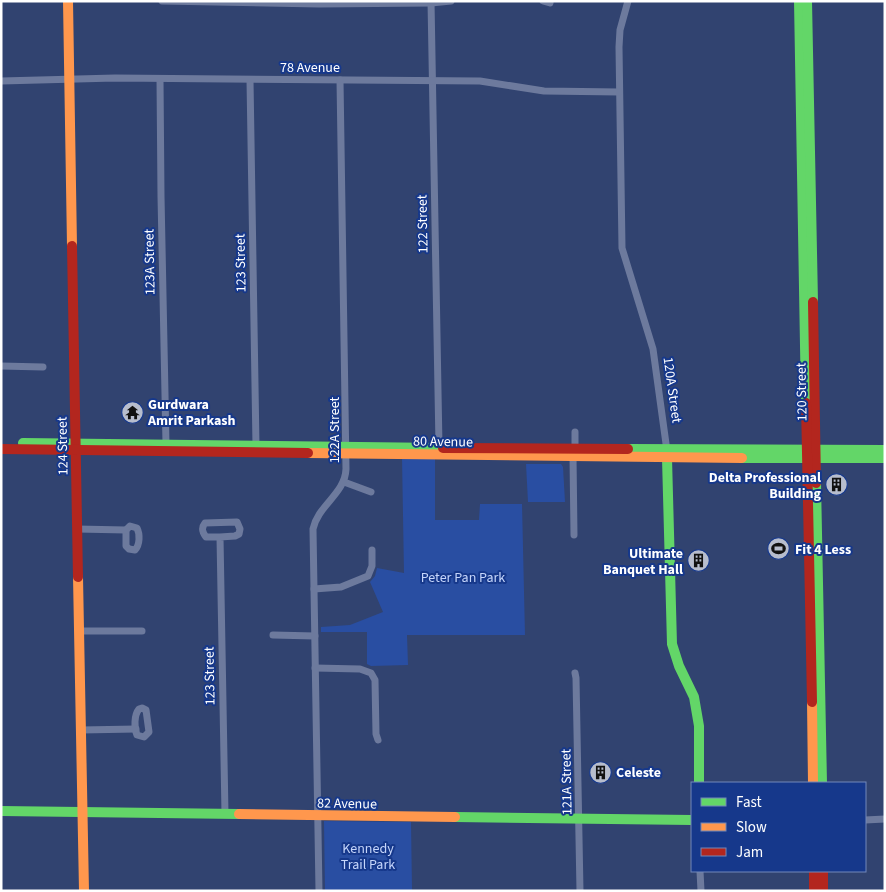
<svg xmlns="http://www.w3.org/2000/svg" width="886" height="892" viewBox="0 0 886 892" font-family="'Source Sans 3',sans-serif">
<rect width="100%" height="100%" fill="#314370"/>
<g fill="#294ea2">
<polygon points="402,457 435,457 435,520 479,520 480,504 522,504 525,635 407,635 408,665 371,666 367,664 367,632 321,632 321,627 350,625 383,612 370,582 375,576 377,568 404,573"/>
<polygon points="526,464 561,464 563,467 565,502 528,502"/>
<polygon points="324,821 411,822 412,891 325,891"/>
</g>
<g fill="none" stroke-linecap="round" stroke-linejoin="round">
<g stroke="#6d7a9d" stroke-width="7">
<polyline points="162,1 319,4 431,3 451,1"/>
<polyline points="431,1 439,446"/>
<polyline points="543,1 550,3"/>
<polyline points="628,1 620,30 619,47 622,248 653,349 667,451"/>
<polyline points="160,79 161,196 166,444"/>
<polyline points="250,80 256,446"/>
<polyline points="1,81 115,78 480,81 544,91 619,92"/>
<polyline points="1,366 43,367"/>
<polyline points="575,432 575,448"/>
<polyline points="573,456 574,535"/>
<polyline points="344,482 371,492"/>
<path d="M 130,526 L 137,528 C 140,534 140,545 135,550 L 129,549 L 126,546 L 126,530 Z"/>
<polyline points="77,529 126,530"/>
<path d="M 220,537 L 206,537 C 202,532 201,528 205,523 L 237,522 L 240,529 L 239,534 L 235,536 L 220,537 L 225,814"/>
<polyline points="314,589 341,587 368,576 372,566 372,550"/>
<polyline points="79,631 142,631"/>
<polyline points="273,635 315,636"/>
<polyline points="315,668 360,669 371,673 375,680 376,734 378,740"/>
<polyline points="575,673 576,678 580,891"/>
<path d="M 142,708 L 146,710 L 149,732 L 144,737 L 137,735 C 134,728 134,715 139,709 Z"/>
<polyline points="81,730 136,729"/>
<polyline points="865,820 885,819"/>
<polyline points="700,871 701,891"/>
<path d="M 319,891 L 313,529 C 318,505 345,494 346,469 L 340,80"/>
</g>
<g stroke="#63d668" stroke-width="10">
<polyline points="799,1 806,403"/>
<polyline points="807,1 813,302"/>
<polyline points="23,443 443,448"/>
<polyline points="628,449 885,450"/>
<polyline points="667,458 672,644 679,666 694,697 699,726 699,783"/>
<polyline points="742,458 885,458"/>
<polyline points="816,483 822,783"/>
<polyline points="1,811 239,814"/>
<polyline points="455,817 692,820"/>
</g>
<g stroke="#ff974d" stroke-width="10">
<polyline points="68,1 72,246"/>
<polyline points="308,453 742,458"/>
<polyline points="78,577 84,891"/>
<polyline points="812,702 813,783"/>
<polyline points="239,814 455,817"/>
</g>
<g stroke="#b3261e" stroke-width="10">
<polyline points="72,246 78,577"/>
<polyline points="813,302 816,483"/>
<polyline points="806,403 812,702"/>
<polyline points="443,448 628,449"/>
<polyline points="1,449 308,453"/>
<polyline points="814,871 814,891"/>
<polyline points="823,871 823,891"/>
</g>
</g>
<defs>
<symbol id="temple-disc" viewBox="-11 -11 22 22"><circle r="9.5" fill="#b7bdcd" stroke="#16388b"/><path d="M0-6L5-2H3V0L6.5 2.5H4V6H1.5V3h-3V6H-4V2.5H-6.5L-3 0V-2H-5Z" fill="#111"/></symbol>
<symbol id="building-disc" viewBox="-11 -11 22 22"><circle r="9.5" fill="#b7bdcd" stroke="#16388b"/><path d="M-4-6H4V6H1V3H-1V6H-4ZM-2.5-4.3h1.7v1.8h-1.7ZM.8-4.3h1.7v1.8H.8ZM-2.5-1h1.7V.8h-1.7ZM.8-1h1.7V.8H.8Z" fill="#111"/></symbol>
<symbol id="stadium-disc" viewBox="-11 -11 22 22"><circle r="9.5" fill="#b7bdcd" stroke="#16388b"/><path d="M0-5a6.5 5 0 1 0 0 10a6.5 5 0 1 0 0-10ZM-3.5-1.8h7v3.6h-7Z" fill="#111"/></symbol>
</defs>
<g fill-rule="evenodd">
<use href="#temple-disc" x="120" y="400" width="25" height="25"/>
<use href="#building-disc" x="824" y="472" width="25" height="25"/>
<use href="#stadium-disc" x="766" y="536" width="25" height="25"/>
<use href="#building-disc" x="686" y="548" width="25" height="25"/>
<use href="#building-disc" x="588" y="760" width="25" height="25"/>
</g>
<g text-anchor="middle" stroke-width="4" stroke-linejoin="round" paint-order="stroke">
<g font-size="14" fill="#fff" stroke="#16388b">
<text x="310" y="72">78 Avenue</text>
<text transform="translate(422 224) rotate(-91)" y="5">122 Street</text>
<text transform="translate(149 262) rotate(-91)" y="5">123A Street</text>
<text transform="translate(240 263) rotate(-91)" y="5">123 Street</text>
<text transform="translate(673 390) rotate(82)" y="5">120A Street</text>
<text transform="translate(801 392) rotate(-91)" y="5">120 Street</text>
<text transform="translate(334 430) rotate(-90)" y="5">122A Street</text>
<text transform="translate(443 441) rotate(1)" y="5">80 Avenue</text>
<text transform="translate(62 446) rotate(-91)" y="5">124 Street</text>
<text transform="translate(209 676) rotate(-91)" y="5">123 Street</text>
<text transform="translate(566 782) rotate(-91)" y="5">121A Street</text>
<text transform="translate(347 803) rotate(1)" y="5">82 Avenue</text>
</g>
<g font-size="14" font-weight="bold" fill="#fff" stroke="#16388b" text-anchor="start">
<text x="148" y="409">Gurdwara<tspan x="148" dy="16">Amrit Parkash</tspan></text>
<text x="821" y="482" text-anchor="end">Delta Professional<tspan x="821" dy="16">Building</tspan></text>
<text x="795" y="554">Fit 4 Less</text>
<text x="683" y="558" text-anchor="end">Ultimate<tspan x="683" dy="16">Banquet Hall</tspan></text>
<text x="616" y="777">Celeste</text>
</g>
<g font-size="14" fill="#c6d6fb" stroke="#16388b">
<text x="463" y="582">Peter Pan Park</text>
<text x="368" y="853">Kennedy<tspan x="368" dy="16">Trail Park</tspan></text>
</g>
</g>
<rect width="886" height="892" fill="none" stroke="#ffffff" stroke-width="5"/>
<rect x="691" y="782" width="175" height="90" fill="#16388b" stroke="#7388b9"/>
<rect x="701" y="798" width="25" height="8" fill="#63d668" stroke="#7388b9"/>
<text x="736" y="807" font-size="15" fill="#ffffff">Fast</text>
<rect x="701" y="823" width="25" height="8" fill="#ff974d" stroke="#7388b9"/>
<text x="736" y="832" font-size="15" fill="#ffffff">Slow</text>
<rect x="701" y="848" width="25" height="8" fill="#b3261e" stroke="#7388b9"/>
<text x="736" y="857" font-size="15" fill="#ffffff">Jam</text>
</svg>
